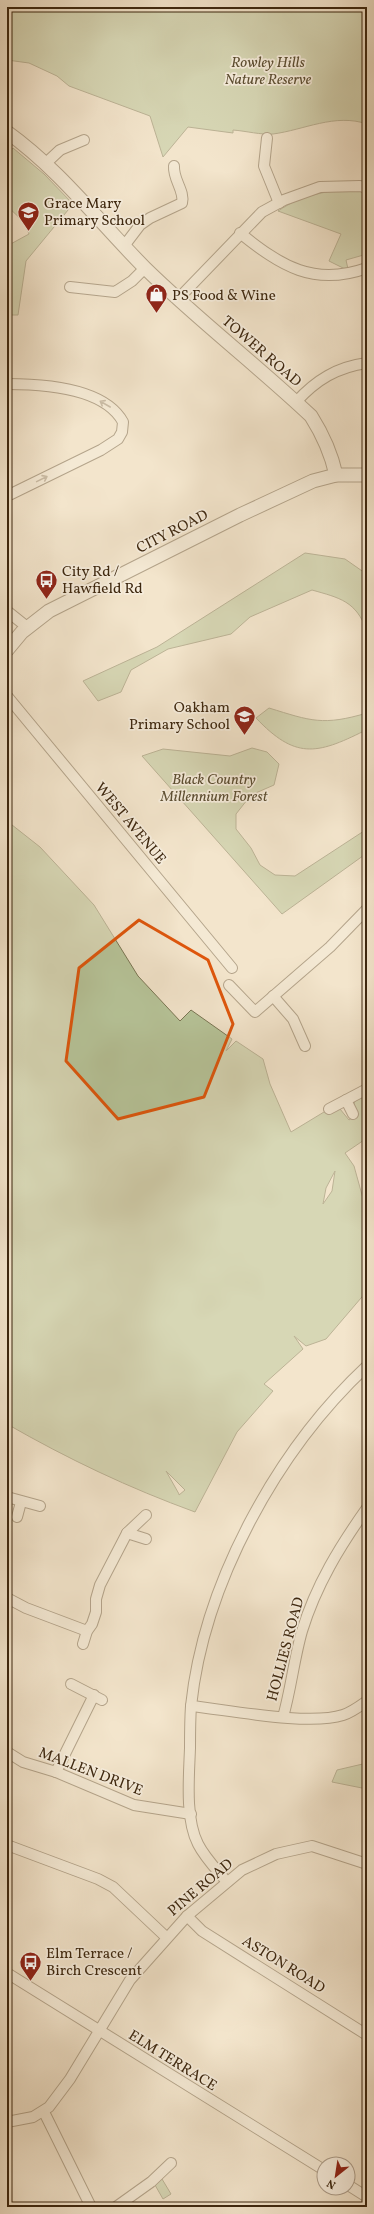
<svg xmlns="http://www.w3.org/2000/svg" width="374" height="2214" viewBox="0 0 374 2214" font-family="Vollkorn,serif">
<rect width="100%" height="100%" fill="#f3e5cc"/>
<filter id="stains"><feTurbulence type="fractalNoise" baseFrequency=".005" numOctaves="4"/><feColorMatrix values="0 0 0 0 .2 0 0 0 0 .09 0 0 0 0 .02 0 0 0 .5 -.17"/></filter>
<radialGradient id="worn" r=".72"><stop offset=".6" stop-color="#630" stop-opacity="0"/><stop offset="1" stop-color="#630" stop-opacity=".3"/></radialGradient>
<g fill="#b7c59a" stroke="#7a7654" fill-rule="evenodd">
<path d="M 7,7 L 367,7 L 367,124 C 335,113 304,130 273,134 C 261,135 246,131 233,130 L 233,133 L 188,127 L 163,157 L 150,116 L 69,86 L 57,76 L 29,63 L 7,60 Z"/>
<polygon points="13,148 44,174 73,204 26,261 18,315 7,315 7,246 29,234 25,223 7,206 7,156"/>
<path d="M 356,189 L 367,192 L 367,254 L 346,260 L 348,269 L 345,269 L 329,261 L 341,234 L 278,211 C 303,194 326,191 356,189 Z"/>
<path d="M 305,553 L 345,559 L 365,573 L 367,576 L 367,631 C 356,601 340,598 312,590 L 250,617 L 231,634 L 168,649 L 131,670 L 121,692 L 98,701 L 83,681 L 157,647 Z"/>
<path d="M 269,708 C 311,721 323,726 367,713 L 367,732 L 364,731 C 316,755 295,759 256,718 Z"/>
<polygon points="252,748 267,752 279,764 274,785 251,795 236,814 236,829 251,848 260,865 275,875 295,876 367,829 367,853 282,914 142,756 163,749 230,756"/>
<path d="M 7,821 L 40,847 L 94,905 L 138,976 L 180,1021 L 191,1010 L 232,1039 L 226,1051 L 236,1041 L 263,1059 L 270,1084 L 291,1132 L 324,1112 L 340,1109 L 349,1120 L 356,1115 L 353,1107 L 355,1101 L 367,1095 L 367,1138 L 345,1153 L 354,1166 L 367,1213 L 367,1291 L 326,1339 L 306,1346 L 294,1336 L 303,1349 L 264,1384 L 273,1391 L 237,1432 L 195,1512 C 129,1488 68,1459 7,1424 ZM 335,1171 L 332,1191 L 323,1204 L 326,1188 ZM 166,1471 L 185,1490 L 179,1495 L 179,1494 Z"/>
<polygon points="367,1763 367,1789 332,1782 337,1770"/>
<polygon points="162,2179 171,2194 163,2199 155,2185"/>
</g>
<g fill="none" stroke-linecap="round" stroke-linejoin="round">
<defs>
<g id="minor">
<polyline points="267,138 264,166 279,203"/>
<polyline points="45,164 60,150 84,140"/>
<path d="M 240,233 C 281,266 314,287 367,268"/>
<path d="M 124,246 L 140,225 L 150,218 L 182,203 C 185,191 173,180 174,166"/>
<polyline points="70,287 115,292 132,281 145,268"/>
<polyline points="178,299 262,212 284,200 320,187 360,186 367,188"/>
<path d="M 7,384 C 42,384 104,387 123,422 L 122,432 L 118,439 L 101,450 L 7,496"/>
<path d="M 296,402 C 316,380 337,367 367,363"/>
<polyline points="7,611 27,627"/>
<polyline points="7,696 232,968"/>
<polyline points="229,985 255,1012 330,947 367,909"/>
<polyline points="273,996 293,1019 305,1046"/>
<polyline points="346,1100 353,1114"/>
<polyline points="329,1109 367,1089"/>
<polyline points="7,1497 40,1506"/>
<polyline points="17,1517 21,1502"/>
<polyline points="127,1533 146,1539"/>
<polyline points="7,1598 26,1608 87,1631"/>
<polyline points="83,1644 87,1631 92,1624 96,1612 96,1599 100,1585 127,1533 146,1515"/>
<polyline points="71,1684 102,1700"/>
<path d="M 191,1706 C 229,1710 309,1726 343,1715 C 352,1712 360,1706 367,1701"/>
<path d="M 283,1717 C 291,1689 294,1659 302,1631 C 316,1585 340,1546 367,1508"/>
<polyline points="7,1752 23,1762 56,1772 134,1805 191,1814"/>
<polyline points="56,1772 94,1695"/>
<polyline points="7,1845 98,1879 113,1887 166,1937"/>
<path d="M 227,1882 C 217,1870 205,1858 198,1844 C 185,1819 189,1776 190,1748 C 190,1734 190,1720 191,1706 C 204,1583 277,1450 367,1366"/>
<polyline points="187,1916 202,1931 367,2035"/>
<polyline points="7,1973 324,2170"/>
<polyline points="44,2112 91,2207"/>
<polyline points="7,2122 33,2117 49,2107 70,2079 130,1980 187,1916 242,1870 276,1854 312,1846 367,1864"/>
<polyline points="348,2185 367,2197"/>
<polyline points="116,2207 151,2182 171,2163"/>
</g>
<g id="tertiary">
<path d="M 7,132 C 60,170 100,223 145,268 C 198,320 257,365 311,416 C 323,435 331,452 336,475"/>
<polyline points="7,650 22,632 49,611 240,515 313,481 336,475 367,475"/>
</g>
</defs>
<use href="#minor" stroke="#6a563e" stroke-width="12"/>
<use href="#tertiary" stroke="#6a563e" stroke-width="15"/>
<use href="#minor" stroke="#f7eede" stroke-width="10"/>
<use href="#tertiary" stroke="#f7eede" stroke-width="13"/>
</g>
<defs><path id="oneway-shaft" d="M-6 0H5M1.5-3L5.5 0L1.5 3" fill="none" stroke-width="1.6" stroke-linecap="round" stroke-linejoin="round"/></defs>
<g stroke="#9a8a76">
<use href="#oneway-shaft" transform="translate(105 404) rotate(-150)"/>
<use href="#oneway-shaft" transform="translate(42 479) rotate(-26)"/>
</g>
<path d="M0 0H374V2214H0ZM 139,920 L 208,960 L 233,1024 L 204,1097 L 118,1119 L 66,1061 L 79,968 Z" fill="#f3e5cc" fill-opacity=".55" fill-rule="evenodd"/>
<path fill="none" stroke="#df560c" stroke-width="3" stroke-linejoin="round" d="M 139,920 L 208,960 L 233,1024 L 204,1097 L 118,1119 L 66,1061 L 79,968 Z"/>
<defs>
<symbol id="school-pin" viewBox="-11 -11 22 30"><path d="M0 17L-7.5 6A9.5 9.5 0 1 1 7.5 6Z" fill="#8f2418" stroke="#f7eede"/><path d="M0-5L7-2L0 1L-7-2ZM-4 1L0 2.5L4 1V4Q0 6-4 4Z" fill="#fff"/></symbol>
<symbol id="shop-pin" viewBox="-11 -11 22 30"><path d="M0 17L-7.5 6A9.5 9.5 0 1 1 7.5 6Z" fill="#8f2418" stroke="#f7eede"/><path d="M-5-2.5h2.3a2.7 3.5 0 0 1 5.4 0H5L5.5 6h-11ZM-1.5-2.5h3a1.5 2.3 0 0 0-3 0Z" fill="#fff"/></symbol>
<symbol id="bus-pin" viewBox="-11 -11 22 30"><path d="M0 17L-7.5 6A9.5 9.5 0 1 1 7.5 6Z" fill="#8f2418" stroke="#f7eede"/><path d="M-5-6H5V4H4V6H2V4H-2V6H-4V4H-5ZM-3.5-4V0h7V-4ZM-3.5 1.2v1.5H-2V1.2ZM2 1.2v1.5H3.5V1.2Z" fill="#fff"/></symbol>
</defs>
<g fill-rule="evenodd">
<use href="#school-pin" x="16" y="200" width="25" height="34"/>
<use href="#shop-pin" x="144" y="282" width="25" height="34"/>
<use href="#bus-pin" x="34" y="568" width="25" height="34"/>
<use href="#school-pin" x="232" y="704" width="25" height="34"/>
<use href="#bus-pin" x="18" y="1950" width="25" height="34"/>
</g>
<g text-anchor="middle" stroke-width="3.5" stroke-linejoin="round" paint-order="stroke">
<g font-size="15" font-style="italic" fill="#5c4e32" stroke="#f7eede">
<text x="268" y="67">Rowley Hills<tspan x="268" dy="17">Nature Reserve</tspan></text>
<text x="214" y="784">Black Country<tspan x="214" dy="17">Millennium Forest</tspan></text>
</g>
<g font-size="15" fill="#3d270f" stroke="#f7eede" text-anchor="start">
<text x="44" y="208">Grace Mary<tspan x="44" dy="17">Primary School</tspan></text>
<text x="172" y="300">PS Food &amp; Wine</text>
<text x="62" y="576">City Rd /<tspan x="62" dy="17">Hawfield Rd</tspan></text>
<text x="230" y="712" text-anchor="end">Oakham<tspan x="230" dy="17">Primary School</tspan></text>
<text x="46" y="1958">Elm Terrace /<tspan x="46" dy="17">Birch Crescent</tspan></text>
</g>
<g font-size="15" fill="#3d270f" stroke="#f7eede">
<text transform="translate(262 351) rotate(41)" y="5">TOWER ROAD</text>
<text transform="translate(172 531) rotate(-27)" y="5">CITY ROAD</text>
<text transform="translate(131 823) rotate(50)" y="5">WEST AVENUE</text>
<text transform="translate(285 1649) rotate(-75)" y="5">HOLLIES ROAD</text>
<text transform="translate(91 1771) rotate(21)" y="5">MALLEN DRIVE</text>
<text transform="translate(200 1887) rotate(-40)" y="5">PINE ROAD</text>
<text transform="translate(284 1964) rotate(32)" y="5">ASTON ROAD</text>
<text transform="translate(173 2060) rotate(32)" y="5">ELM TERRACE</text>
</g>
</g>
<rect width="374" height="2214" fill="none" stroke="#f3e5cc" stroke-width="24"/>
<rect x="8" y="8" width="358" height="2198" fill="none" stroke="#3d270f" stroke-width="2"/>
<rect x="12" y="12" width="350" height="2190" fill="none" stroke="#3d270f"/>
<g transform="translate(336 2176) rotate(210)"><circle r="19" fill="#f7eede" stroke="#ad9e8b"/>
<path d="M0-3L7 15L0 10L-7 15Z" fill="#8f2418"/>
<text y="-6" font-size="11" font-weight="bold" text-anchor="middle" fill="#3d270f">N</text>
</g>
<rect width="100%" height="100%" filter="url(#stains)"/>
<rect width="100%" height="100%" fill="url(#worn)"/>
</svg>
